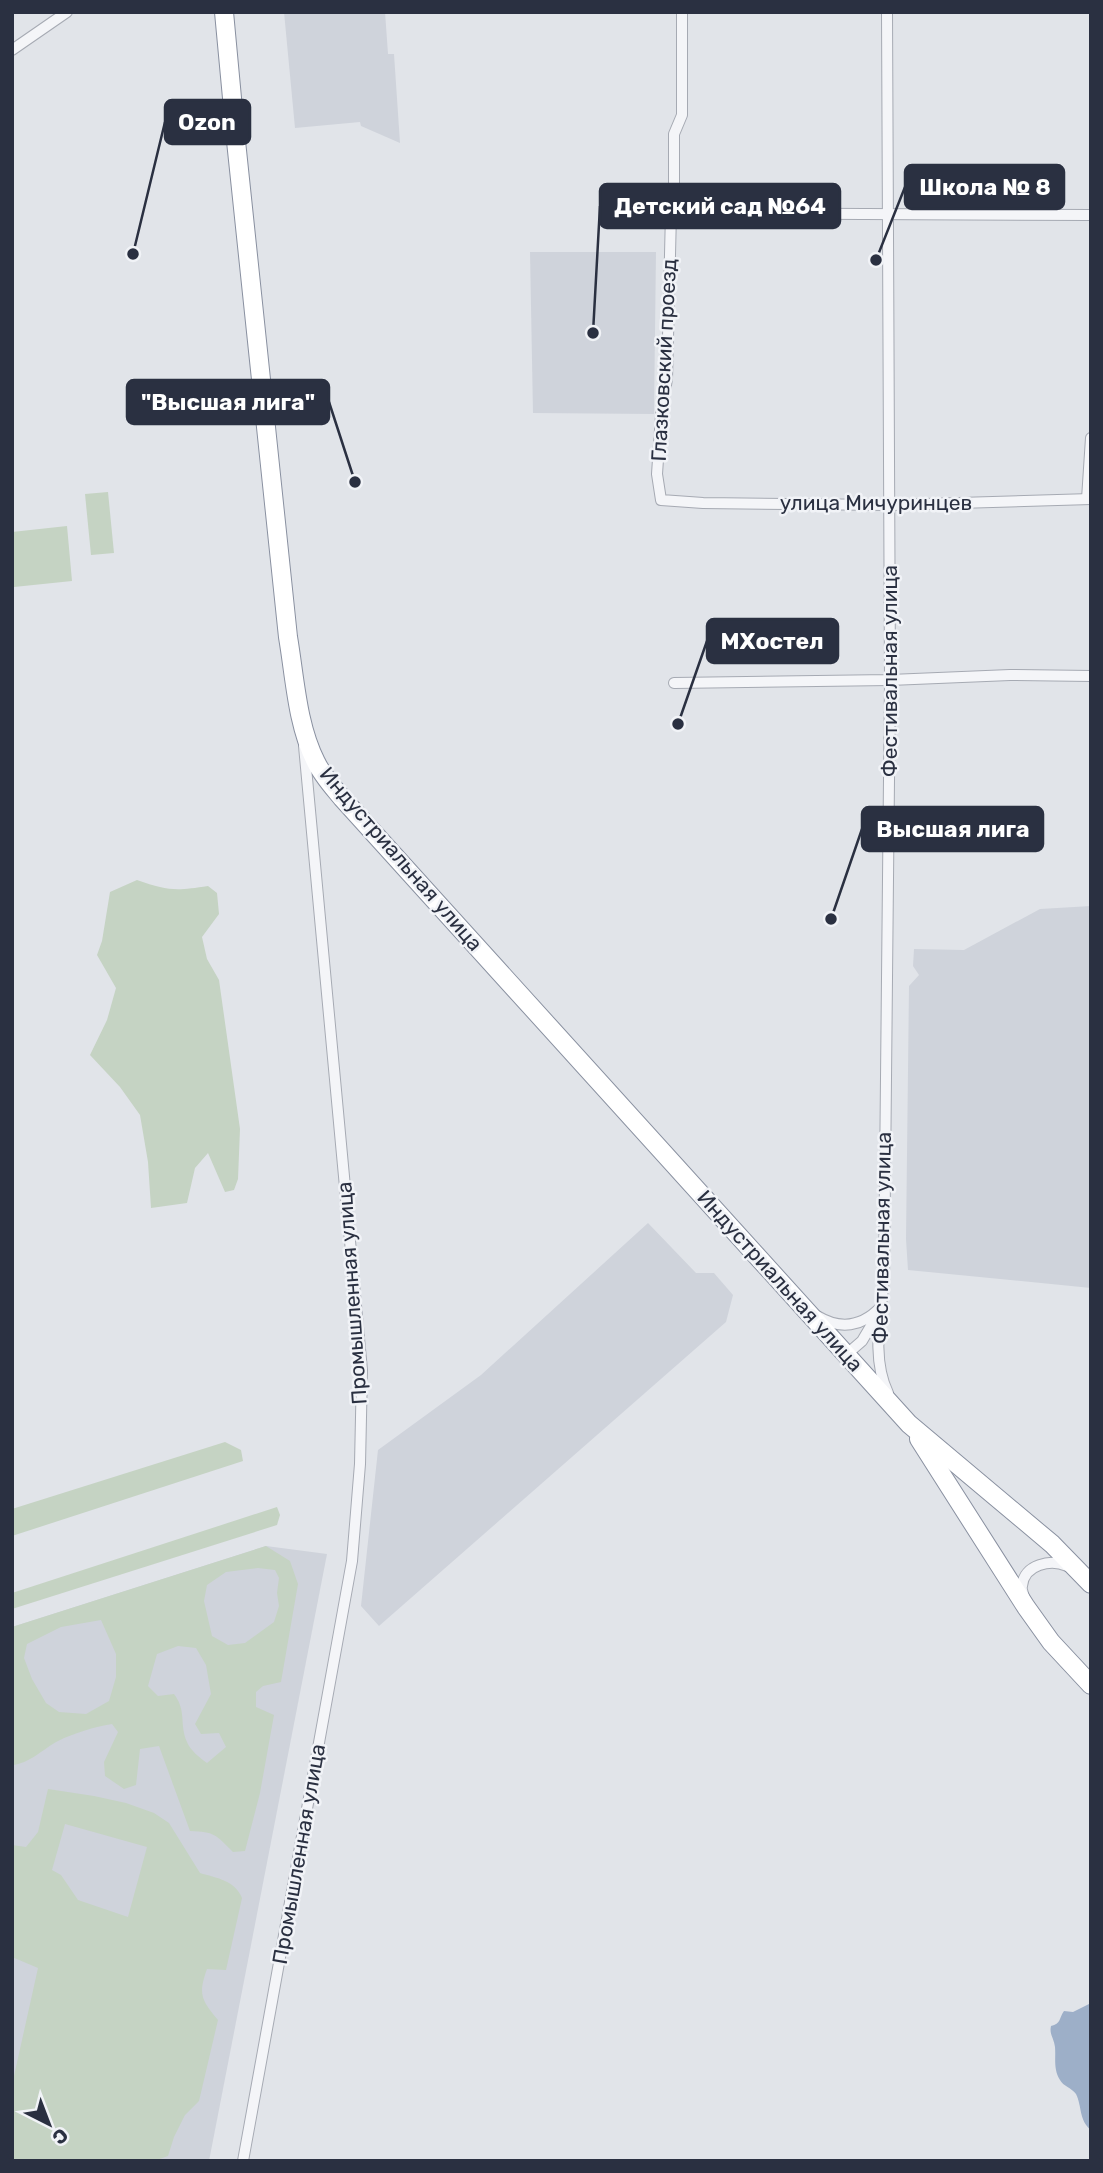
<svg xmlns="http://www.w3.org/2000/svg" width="1103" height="2173" viewBox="0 0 1103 2173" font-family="Rubik,sans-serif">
<rect width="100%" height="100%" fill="#e1e4e9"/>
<g fill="#cfd3db">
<polygon points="284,12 385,12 388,54 394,54 400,143 361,126 360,122 295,128"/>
<polygon points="530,252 656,252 654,414 533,413"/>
<polygon points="1091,906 1091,1288 908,1270 906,1239 909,986 919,975 913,966 914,949 964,950 1040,909"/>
<polygon points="648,1223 696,1273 714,1273 733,1295 726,1322 379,1626 361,1606 378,1450 481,1375"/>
<polygon points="266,1546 327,1554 209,2161 12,2161 12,1627"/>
</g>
<g fill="#c5d3c3" fill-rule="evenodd">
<polygon points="108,492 114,553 91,555 85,494"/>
<polygon points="67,526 72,581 14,587 12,532"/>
<path d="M 137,880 C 168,891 176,891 208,886 L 217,893 L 219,914 L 202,937 L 207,959 L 219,980 L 240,1129 L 238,1179 L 234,1190 L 225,1192 L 208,1153 L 195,1168 L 187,1203 L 151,1208 L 148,1162 L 140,1115 L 120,1087 L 90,1055 L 107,1020 L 116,988 L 97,955 L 102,941 L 110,892 Z"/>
<polygon points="225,1442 241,1450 243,1461 12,1536 12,1509"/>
<polygon points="277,1507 280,1515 277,1525 12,1609 12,1593"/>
<path d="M 266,1546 L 290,1561 L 298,1584 L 281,1682 L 263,1686 L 256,1692 L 256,1707 L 274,1715 L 260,1793 L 245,1851 L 233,1852 C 215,1834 215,1832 190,1831 L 159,1746 L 140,1749 L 136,1785 L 124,1789 L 105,1776 L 104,1762 L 118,1732 L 112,1724 C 94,1727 74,1733 58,1741 C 43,1749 29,1764 12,1765 L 12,1627 ZM 258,1568 L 275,1570 L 279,1578 L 277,1593 L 279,1606 L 274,1622 L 245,1643 L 228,1645 L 212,1636 L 204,1601 L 207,1585 L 226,1572 ZM 101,1620 L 116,1654 L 116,1677 L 109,1701 L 86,1714 L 59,1712 L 46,1703 L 32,1679 L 24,1658 L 27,1644 L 61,1627 ZM 178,1646 L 196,1648 L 206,1665 L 211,1694 L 195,1724 L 201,1734 L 219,1733 L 226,1747 L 207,1763 C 200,1758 190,1750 187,1742 C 179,1724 187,1711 174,1694 L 158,1696 L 148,1686 L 157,1654 Z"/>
<path d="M 48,1789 L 94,1796 L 126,1803 L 154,1813 L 169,1823 L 200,1873 C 216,1878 235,1880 242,1898 L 226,1970 L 207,1969 C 198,1994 201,2000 218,2020 L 199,2101 L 185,2115 L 174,2137 L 168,2156 L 154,2161 L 12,2161 L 12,2085 L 38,1968 L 12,1957 L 12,1845 L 26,1847 L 38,1832 ZM 65,1824 L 147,1847 L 128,1917 L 78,1900 L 61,1875 L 52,1870 Z"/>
</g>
<path fill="#9dafc8" d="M 1091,2003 L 1091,2130 C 1079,2121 1082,2106 1076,2094 C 1072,2088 1063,2086 1060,2080 C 1053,2069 1056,2058 1055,2047 C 1054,2038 1049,2034 1051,2026 C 1061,2024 1059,2018 1064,2011 L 1073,2012 Z"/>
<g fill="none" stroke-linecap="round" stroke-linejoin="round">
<defs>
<g id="street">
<polyline points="682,12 682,115 674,134 674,199 671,213 667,379 661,415 657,474 661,500 703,503 891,505 1091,499"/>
<path d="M 887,12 L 890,680 L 884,1277 C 881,1314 871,1358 888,1393"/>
<polyline points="12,50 67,12"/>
<polyline points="671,213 1091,215"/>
<polyline points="1087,499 1091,438"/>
<polyline points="674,683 890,680 1010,675 1091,676"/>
<path d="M 817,1316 C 840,1330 862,1327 881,1307"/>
<polyline points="847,1354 862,1341 878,1314"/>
<path d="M 1024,1597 C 1023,1593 1021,1589 1022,1586 C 1024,1564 1051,1559 1067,1566"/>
<polyline points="243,2161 352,1561 360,1464 362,1370 304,746"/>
</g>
<g id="highway">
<path d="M 224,12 L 236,141 L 288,637 C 295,678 297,725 316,762 C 322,775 333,787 342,798 L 909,1424 L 1052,1544 L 1091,1584"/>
<polyline points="919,1439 1026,1607 1051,1642 1091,1685"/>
</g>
</defs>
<use href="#street" stroke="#a6aab3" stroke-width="12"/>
<use href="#highway" stroke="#8990a0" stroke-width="20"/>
<use href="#street" stroke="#f4f5f8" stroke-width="10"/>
<use href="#highway" stroke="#fff" stroke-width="18"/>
</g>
<g text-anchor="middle" stroke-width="5" stroke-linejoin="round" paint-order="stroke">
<g font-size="21" fill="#2a3041" stroke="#f1f3f7">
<text transform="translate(664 360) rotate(-87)" y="7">Глазковский проезд</text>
<text x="876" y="510">улица Мичуринцев</text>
<text transform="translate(890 671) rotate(-90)" y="7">Фестивальная улица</text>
<text transform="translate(401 859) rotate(49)" y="7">Индустриальная улица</text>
<text transform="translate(882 1238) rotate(-89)" y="7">Фестивальная улица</text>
<text transform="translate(780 1281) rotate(48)" y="7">Индустриальная улица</text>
<text transform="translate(352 1293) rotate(-94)" y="7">Промышленная улица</text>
<text transform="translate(299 1854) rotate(-80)" y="7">Промышленная улица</text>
</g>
</g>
<path fill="none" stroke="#2a3041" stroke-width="2.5" d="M133 254L165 122M876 260L905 187M593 333L600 206M355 482L329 402M678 724L707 641M831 919L862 829"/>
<g fill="#2a3041" stroke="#f1f3f7" stroke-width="2.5">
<circle cx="133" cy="254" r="7"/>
<circle cx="876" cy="260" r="7"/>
<circle cx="593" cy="333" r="7"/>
<circle cx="355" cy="482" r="7"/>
<circle cx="678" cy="724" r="7"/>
<circle cx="831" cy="919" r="7"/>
</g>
<g fill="#2a3041" stroke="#2a3041" stroke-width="2.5">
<rect x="165" y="100" width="85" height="44" rx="7"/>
<rect x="905" y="165" width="159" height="44" rx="7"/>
<rect x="600" y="184" width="240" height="44" rx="7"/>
<rect x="127" y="380" width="202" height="44" rx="7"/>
<rect x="707" y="619" width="131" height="44" rx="7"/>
<rect x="862" y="807" width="181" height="44" rx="7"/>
</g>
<g font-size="23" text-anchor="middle" font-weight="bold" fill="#fff">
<text x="207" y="130">Ozon</text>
<text x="985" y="195">Школа № 8</text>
<text x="720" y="214">Детский сад №64</text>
<text x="228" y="410">"Высшая лига"</text>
<text x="772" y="649">МХостел</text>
<text x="953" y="837">Высшая лига</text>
</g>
<rect width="1103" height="2173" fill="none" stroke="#2a3041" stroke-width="28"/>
<g transform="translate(49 2124) rotate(138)" stroke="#f1f3f7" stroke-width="5" paint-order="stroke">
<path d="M0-5L12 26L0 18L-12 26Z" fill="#2a3041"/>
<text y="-10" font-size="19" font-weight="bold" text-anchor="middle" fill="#2a3041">С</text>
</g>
</svg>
